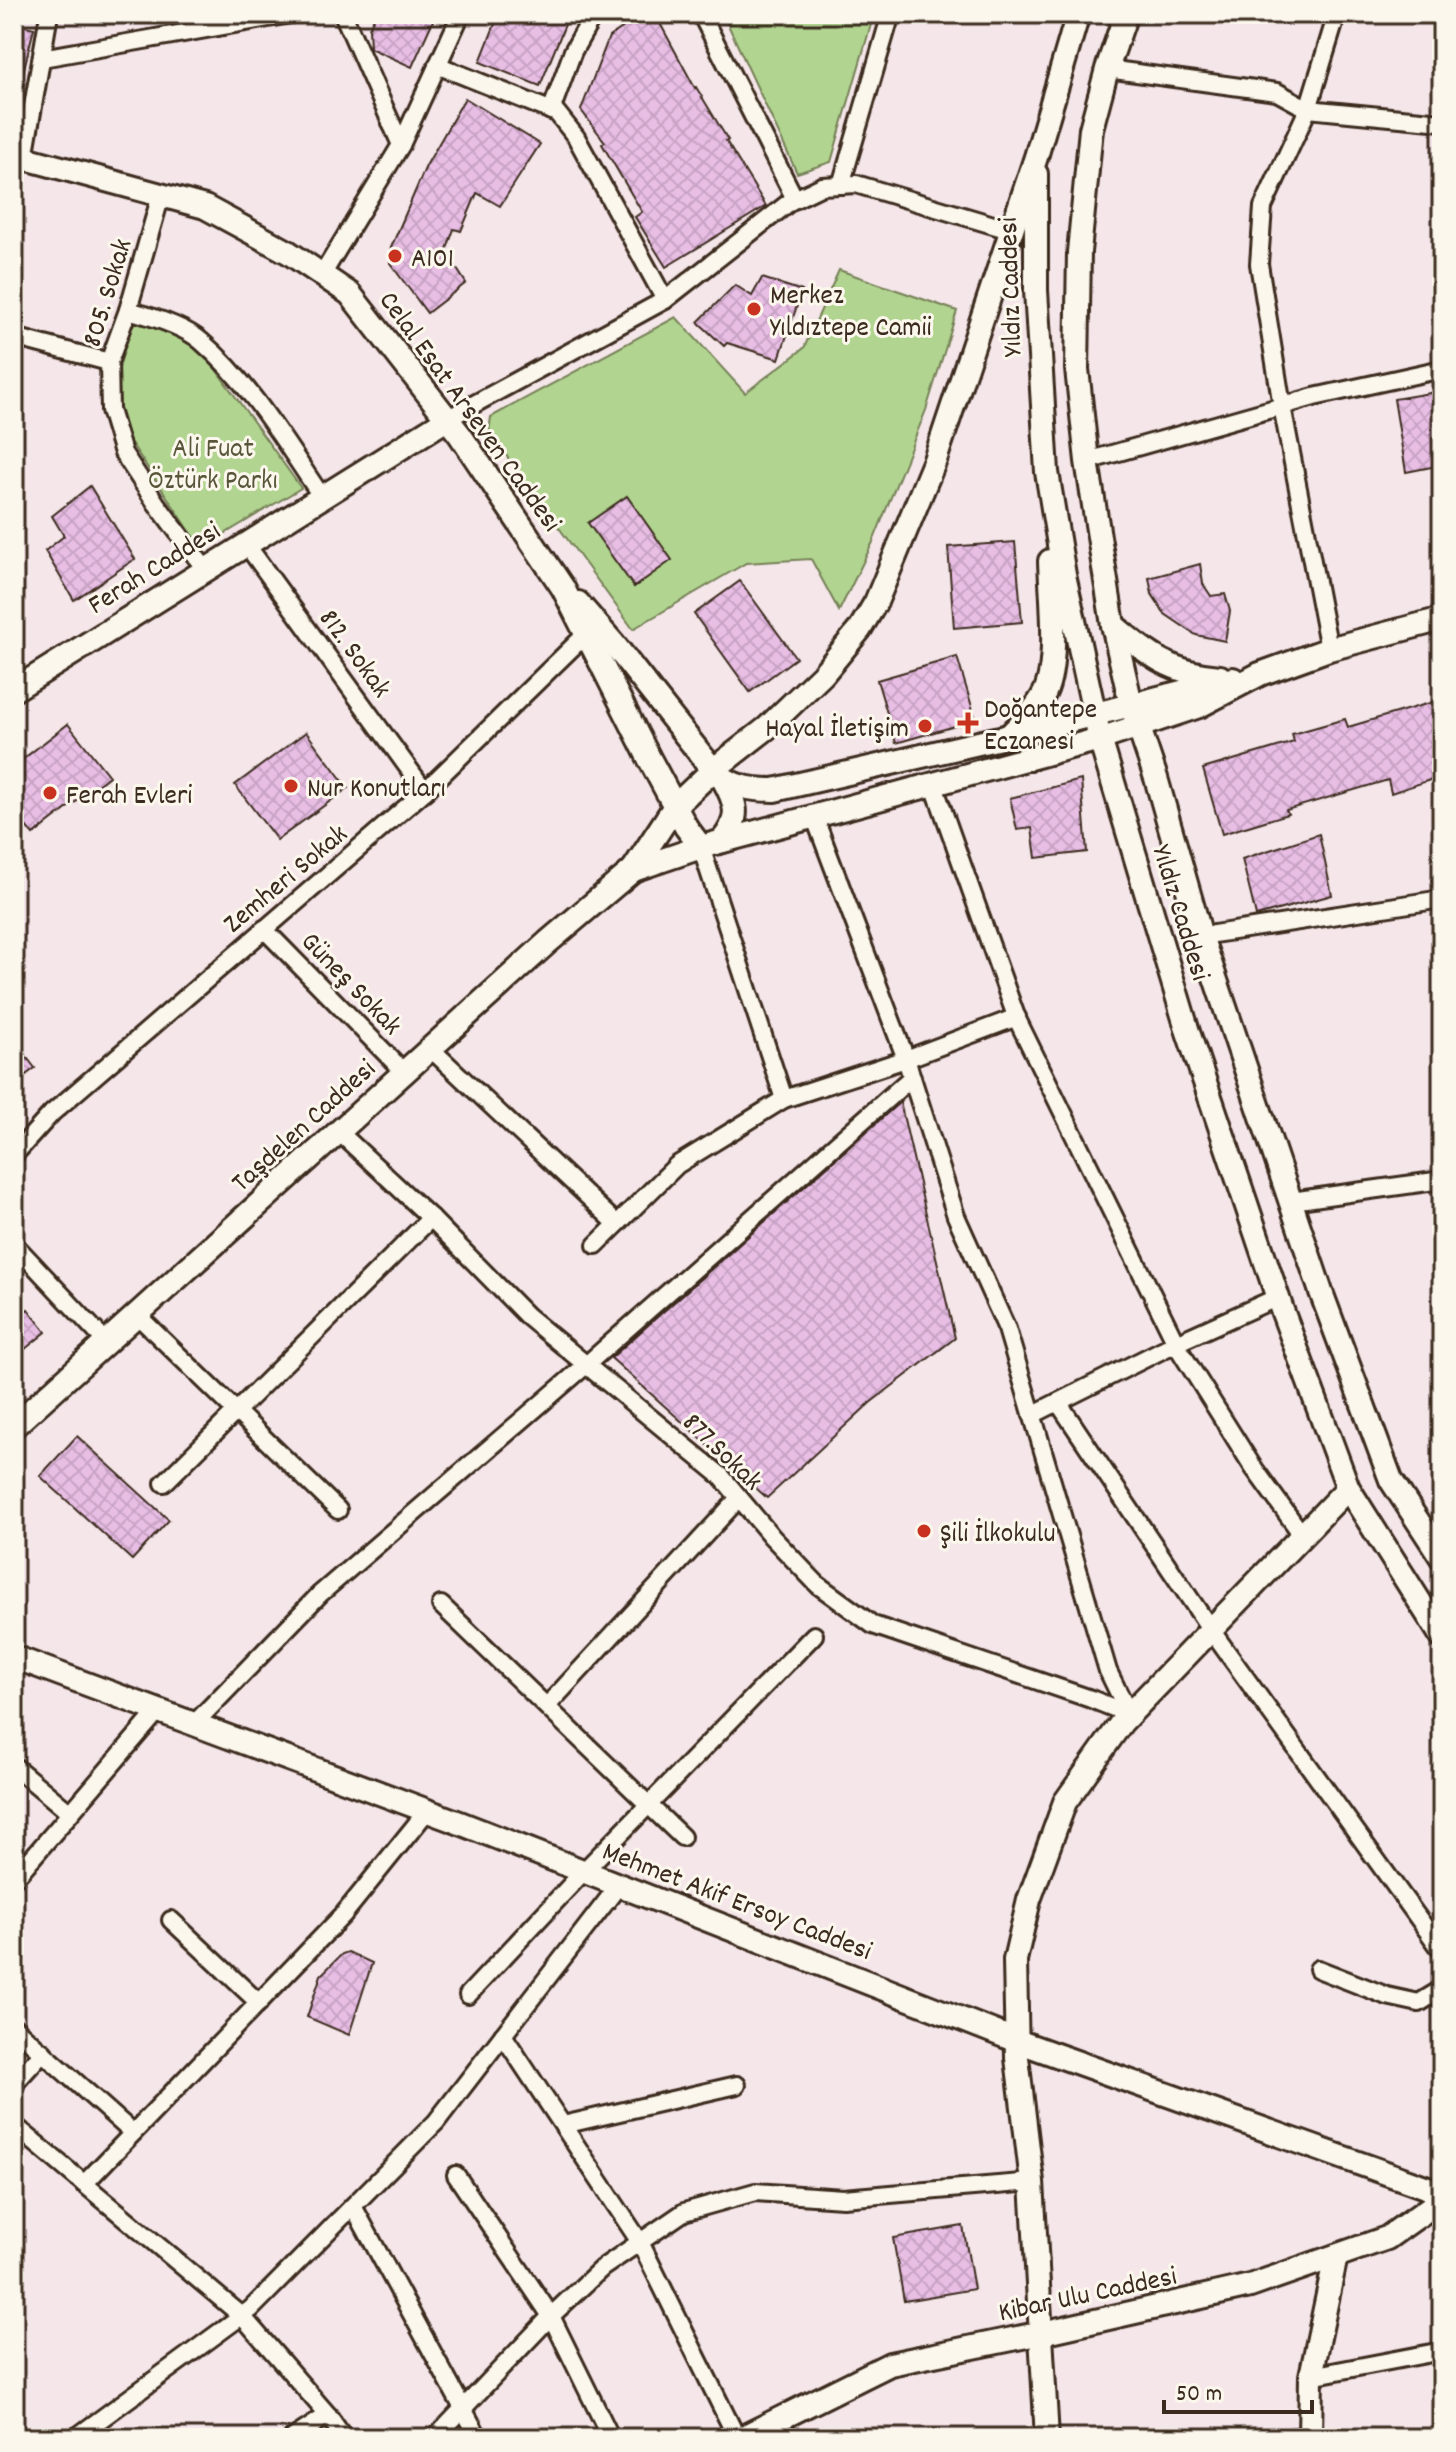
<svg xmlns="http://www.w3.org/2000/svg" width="1456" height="2452" viewBox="0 0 1456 2452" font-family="Dekko,sans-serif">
<defs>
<pattern id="building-cross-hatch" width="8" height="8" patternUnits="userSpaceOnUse" patternTransform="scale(2)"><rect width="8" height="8" fill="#e8bee5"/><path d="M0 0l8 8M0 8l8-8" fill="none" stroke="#c8a3c4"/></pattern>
</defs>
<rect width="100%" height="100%" fill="#f5e6ea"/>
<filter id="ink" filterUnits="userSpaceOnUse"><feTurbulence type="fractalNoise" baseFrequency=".0125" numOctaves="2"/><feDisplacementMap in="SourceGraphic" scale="16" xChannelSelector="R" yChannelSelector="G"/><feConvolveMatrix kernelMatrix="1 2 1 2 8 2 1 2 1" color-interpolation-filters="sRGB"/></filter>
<g filter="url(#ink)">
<g fill="#b1d590" stroke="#768057" stroke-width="2">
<polygon points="723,14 874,14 831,162 797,173"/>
<polygon points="839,270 957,311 926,410 873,542 839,611 811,559 746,563 633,629 489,432 491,417 676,317 745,393 804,348"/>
<polygon points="132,322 170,332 204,353 301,488 206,545 196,540 123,431 117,408 116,379"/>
</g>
<g fill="url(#building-cross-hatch)" stroke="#3b2a1e" stroke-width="2">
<polygon points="376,14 436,14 412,67 370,48 369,28"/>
<polygon points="499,14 547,14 566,22 540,86 480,62"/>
<polygon points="643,14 655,14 695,88 696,87 728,140 726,141 766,206 666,267 635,217 642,212 602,144 605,142 581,110 609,37"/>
<polygon points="14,23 34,28 20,85 14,85"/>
<polygon points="465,98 540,144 500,206 477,193 461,231 454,229 446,252 466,283 427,313 390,263 390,250 426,166"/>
<polygon points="762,278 802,291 779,359 727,343 724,346 698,322 735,285 752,296"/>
<polygon points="1442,391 1442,465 1406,472 1394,399"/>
<polygon points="90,486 135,559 74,600 45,551 64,536 52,516"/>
<polygon points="627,496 672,560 634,587 588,523"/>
<polygon points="1015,542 1022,622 954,628 948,547"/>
<polygon points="1200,564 1203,584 1211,596 1225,594 1230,611 1225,641 1196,635 1165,614 1152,594 1149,578"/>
<polygon points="740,581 796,658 750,692 694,614"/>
<polygon points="957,657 976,720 896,743 877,680"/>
<polygon points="1433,702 1442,742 1442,776 1391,793 1388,780 1286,810 1288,814 1222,834 1203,769 1294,742 1292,734 1345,719 1348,727"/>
<polygon points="68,724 109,776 33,835 14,811 14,766"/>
<polygon points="306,732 348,788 277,840 235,785"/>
<polygon points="1081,780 1087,852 1036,858 1032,828 1017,830 1010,798"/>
<polygon points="1319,834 1332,895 1256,916 1242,859"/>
<polygon points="14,1041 35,1068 14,1084"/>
<polygon points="900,1102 955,1338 870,1403 767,1498 611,1358"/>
<polygon points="28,1309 46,1332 14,1358 14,1321"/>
<polygon points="77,1436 169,1520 132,1560 40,1476"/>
<polygon points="348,1952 372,1963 349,2035 307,2017 321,1975 342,1954"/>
<polygon points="963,2226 974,2289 904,2301 893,2238"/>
</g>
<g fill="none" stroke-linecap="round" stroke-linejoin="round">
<defs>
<g id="street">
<polyline points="701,14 795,199"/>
<polyline points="42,58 291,14"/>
<polyline points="437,65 557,113 576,137 665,300"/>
<polyline points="1107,69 1277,92 1308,109 1442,122"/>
<polyline points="551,111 573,51 594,14"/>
<polyline points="401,145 461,14"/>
<polyline points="24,158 49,14"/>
<polyline points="841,185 891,14"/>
<polyline points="161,195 128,310 109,362 110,410 123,453 156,503 205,569"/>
<polyline points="322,275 401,145 343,14"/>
<path d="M 128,310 C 150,316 184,326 201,341 C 251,384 285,443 322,497"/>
<polyline points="14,337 109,362"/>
<polyline points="447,419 665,300 791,201 822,186 856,184 1010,230"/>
<polyline points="1087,461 1314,397 1442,369"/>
<polyline points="246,544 425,791"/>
<polyline points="1329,649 1282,406 1259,264 1263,207 1308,109 1337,14"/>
<polyline points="933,783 1017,1019 1179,1349 1253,1467 1303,1536"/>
<polyline points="814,816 906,1059 956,1216 1007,1329 1108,1671 1129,1714"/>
<polyline points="701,847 784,1099"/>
<polyline points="264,929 404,1072"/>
<polyline points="1201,936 1442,899"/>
<polyline points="430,1048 617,1224"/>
<polyline points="338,1131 431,1218 527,1316 721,1476 772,1537 818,1585 873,1625 1091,1699 1129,1714"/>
<polyline points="14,1155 52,1113 425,791 585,635"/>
<polyline points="1291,1201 1442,1180"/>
<polyline points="14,1244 107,1343"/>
<polyline points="596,1245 677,1165 784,1099 906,1059 1017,1017"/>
<polyline points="138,1316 338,1510"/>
<polyline points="1058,1402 1211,1630 1442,1951"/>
<polyline points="1032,1415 1176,1343 1278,1297"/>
<polyline points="164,1483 431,1218"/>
<polyline points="441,1605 682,1837"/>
<polyline points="547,1706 739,1498"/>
<polyline points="194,1724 320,1594 586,1365 912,1077"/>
<polyline points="14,1766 70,1813"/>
<polyline points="14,1879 158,1711"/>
<polyline points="171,1920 259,2003"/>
<polyline points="1318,1969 1387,1996 1419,2003 1442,1989"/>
<polyline points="468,1995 584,1871 814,1635"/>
<polyline points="14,2027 133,2133"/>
<polyline points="503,2035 640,2242 737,2438"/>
<polyline points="14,2084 43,2052"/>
<polyline points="14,2125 242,2316 328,2415 344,2438"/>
<polyline points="563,2125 737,2085"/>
<polyline points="456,2175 551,2316 611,2438"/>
<polyline points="84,2184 343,1915 427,1811"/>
<polyline points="353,2206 479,2438"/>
<polyline points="1311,2376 1442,2351"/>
<polyline points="75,2438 251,2309 436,2122 619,1885"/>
<polyline points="293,2438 328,2415"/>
<polyline points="435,2438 551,2316 602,2268 684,2212 755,2192 843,2198 1032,2182"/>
<polyline points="1287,2438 1310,2436"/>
</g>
<g id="secondary">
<polyline points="1078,14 1036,157 935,460 876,602 860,629 823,674 767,728 713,770 675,806 633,870 701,847 1100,739 1199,706 1260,674 1329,649 1442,619"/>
<polyline points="1126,14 1107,69 1091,129 1079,252 1077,369 1087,461 1113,625 1131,704 1156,778 1201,936 1321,1292 1391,1480 1442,1558"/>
<polyline points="14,155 205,207 288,252 350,294 460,435 563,588 649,758 686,827 701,847"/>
<polyline points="1036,174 1036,290 1047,472 1064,575 1100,739 1188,1032 1282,1310 1348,1488 1442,1637"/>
<path d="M 578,603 L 613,643 L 713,770 C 731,787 750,790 774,790 L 1009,736 L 1233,679"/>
<path d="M 1113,625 C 1148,655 1173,674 1220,677"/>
<polyline points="14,690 447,419"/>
<path d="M 1009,736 C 1022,722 1037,709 1045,692 C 1059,661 1051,596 1050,561"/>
<path d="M 722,841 C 741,818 737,804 723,779"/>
<polyline points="14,1426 548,942 633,870"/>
<polyline points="14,1657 460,1823 1017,2041 1442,2193"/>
<polyline points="741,2438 890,2364 1042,2333 1250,2286 1387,2238 1442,2199"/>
<polyline points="1047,2438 1032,2182 1017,2058 1015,1960 1029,1900 1065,1802 1122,1722 1348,1488"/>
<polyline points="1310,2438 1311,2376 1336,2256"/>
</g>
</defs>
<use href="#street" stroke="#3b2a1e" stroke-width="22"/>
<use href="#secondary" stroke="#3b2a1e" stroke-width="28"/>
<use href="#street" stroke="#fbf7ec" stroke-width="16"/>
<use href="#secondary" stroke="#fbf7ec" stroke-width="22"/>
</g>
</g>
<g fill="#c8321e" stroke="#fbf7ec" stroke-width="3">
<circle cx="395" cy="256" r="8"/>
<circle cx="754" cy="309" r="8"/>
<path d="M964 711h8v8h8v8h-8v8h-8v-8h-8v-8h8z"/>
<circle cx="925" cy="726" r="8"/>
<circle cx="291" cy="786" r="8"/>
<circle cx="50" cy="793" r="8"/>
<circle cx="924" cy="1531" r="8"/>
</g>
<g text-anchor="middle" stroke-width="6" stroke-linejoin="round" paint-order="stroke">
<g font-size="28" fill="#3b2a1e" stroke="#fbf7ec" text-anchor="start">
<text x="411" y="266">A101</text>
<text x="770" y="303">Merkez<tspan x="770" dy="32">Yıldıztepe Camii</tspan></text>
<text x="984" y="717">Doğantepe<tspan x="984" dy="32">Eczanesi</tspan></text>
<text x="909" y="736" text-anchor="end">Hayal İletişim</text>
<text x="307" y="796">Nur Konutları</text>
<text x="66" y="803">Ferah Evleri</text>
<text x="940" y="1541">Şili İlkokulu</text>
</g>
<g font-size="28" fill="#3b2a1e" stroke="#fbf7ec">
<text transform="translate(1008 287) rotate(-92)" y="10">Yıldız Caddesi</text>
<text transform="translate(105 292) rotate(-73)" y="10">805. Sokak</text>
<text transform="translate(472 410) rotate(54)" y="10">Celal Esat Arseven Caddesi</text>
<text transform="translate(153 566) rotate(-32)" y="10">Ferah Caddesi</text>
<text transform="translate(357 652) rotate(54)" y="10">812. Sokak</text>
<text transform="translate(284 877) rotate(-40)" y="10">Zemheri Sokak</text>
<text transform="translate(1183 912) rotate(73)" y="10">Yıldız Caddesi</text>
<text transform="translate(353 982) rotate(46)" y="10">Güneş Sokak</text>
<text transform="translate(302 1124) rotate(-42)" y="10">Taşdelen Caddesi</text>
<text transform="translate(724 1450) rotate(44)" y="10">877.Sokak</text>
<text transform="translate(738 1899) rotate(21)" y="10">Mehmet Akif Ersoy Caddesi</text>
<text transform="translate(1087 2292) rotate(-12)" y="10">Kibar Ulu Caddesi</text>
</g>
<g font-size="28" fill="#58553a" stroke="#fbf7ec">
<text x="213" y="456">Ali Fuat<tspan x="213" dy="32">Öztürk Parkı</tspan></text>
</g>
</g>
<rect width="1456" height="2452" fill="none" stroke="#fbf7ec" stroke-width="48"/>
<rect x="24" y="24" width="1408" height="2404" fill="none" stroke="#3b2a1e" stroke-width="3" filter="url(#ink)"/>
<path d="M1164 2400v12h148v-12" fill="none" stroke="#3b2a1e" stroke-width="4"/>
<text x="1176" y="2400" font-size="24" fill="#3b2a1e" stroke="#fbf7ec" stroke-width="6" paint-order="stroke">50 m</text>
</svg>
